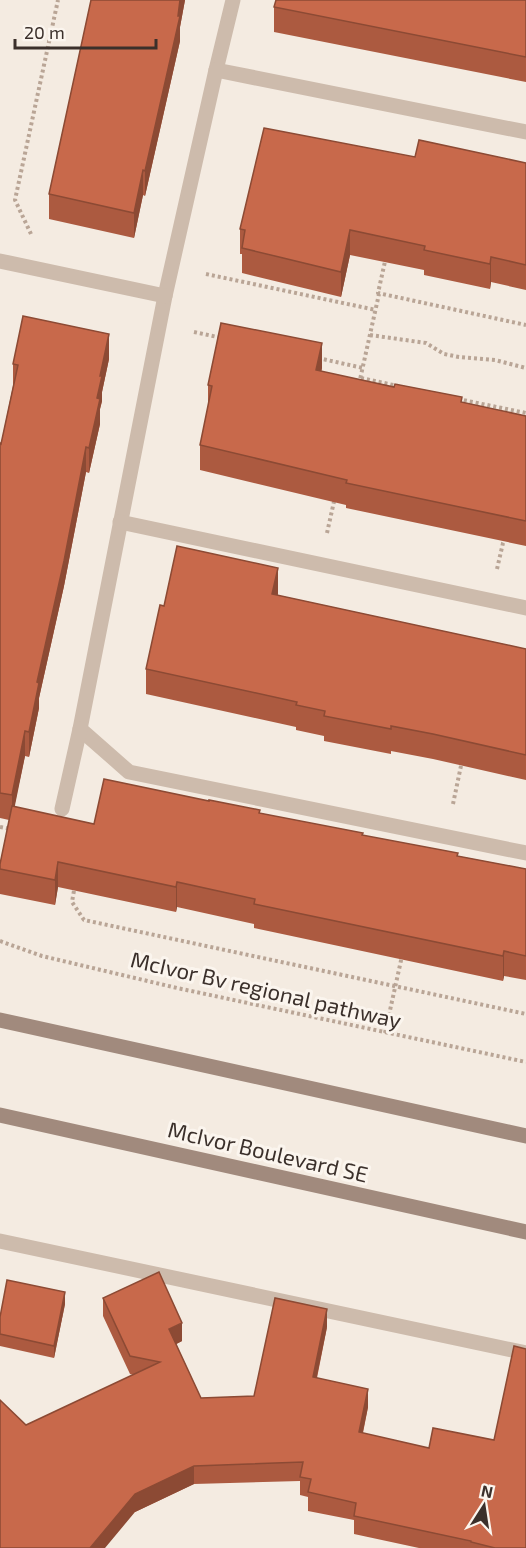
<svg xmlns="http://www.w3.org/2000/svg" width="526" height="1548" viewBox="0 0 526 1548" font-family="'Exo 2',sans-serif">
<rect width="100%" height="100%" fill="#f4ebe1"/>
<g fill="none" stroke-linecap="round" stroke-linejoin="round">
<g stroke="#b9a596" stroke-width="4" stroke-dasharray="3 3" stroke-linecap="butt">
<polyline points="31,234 15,200 58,0"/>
<polyline points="386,257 378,293 526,325"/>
<polyline points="206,274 376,310"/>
<polyline points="194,332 222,338"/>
<polyline points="370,335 426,343 444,354 459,357 495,360 526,368"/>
<polyline points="318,358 363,368"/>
<polyline points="361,378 398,386"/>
<polyline points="359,384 379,294"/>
<polyline points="458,399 526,413"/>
<polyline points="327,533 335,497"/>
<polyline points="497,569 503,543 505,539"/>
<polyline points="453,804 462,761"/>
<polyline points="0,827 11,829"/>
<polyline points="75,885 72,902 84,920 526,1014"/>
<polyline points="0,941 42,956 177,988 526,1062"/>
<polyline points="385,1033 402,956"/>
</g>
<g stroke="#cdbbac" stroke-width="15">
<polyline points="216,70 233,0"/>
<polyline points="526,132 216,70 165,296 80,729 129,772 526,853"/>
<polyline points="0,261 165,296"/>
<polyline points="120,522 526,608"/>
<polyline points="62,809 80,729"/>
<polyline points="0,1241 526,1353"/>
</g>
<g stroke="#a18a7d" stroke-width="15">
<polyline points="0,1020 526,1136"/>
<polyline points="0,1115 526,1232"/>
</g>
</g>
<g fill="#ac5a40">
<polygon points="91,0 185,0 180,27 180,41 145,196 143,195 134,238 49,219 49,194"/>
<polygon points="526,0 526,82 274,32 274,7"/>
<polygon points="415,157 526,163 526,290 491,282 490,289 424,275 424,270 350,255 341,297 242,273 242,254 240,254 240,229"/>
<polygon points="109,359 102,392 102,401 100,409 100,424 89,473 86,472 64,586 39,698 39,708 29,757 25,756 14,807 94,824 260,813 458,856 526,869 526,980 504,976 503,981 254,928 254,924 177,907 176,912 58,887 55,905 0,894 0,864 9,820 0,818 0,443 1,444 13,386 13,364"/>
<polygon points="322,368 321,372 526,416 526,546 346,508 346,505 200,470 200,445 208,407 208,385"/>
<polygon points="278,594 277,595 526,649 526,780 433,759 391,751 391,754 324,741 324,736 296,730 296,727 146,694 146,669 164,606"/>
<polygon points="103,1298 182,1341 176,1344 201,1398 254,1396 327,1327 317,1378 368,1407 363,1433 526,1548 419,1548 354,1534 354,1520 308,1511 308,1497 300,1495 300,1481 194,1484 135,1512 26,1425 134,1375 130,1374 103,1316"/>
<polygon points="65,1304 54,1358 0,1346 0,1317"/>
</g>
<g fill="#8c4a34">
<polygon points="180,0 185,0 180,27 180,41 145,196 145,171 178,16"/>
<polygon points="143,170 143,195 134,238 134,213"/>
<polygon points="350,230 350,255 341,297 341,272"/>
<polygon points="491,257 491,282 490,289 490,264"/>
<polygon points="109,334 109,359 102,392 102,401 100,409 100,424 89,473 89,448 100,376"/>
<polygon points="322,343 322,368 316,395 316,370"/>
<polygon points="86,447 86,472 64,586 39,698 39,708 29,757 29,732 37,682"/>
<polygon points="278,568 278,594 272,619 272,594"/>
<polygon points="25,731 25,756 12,820 12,795"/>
<polygon points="58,862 58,887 55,905 55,880"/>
<polygon points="177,882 177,907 176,912 176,887"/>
<polygon points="504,951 504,976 503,981 503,956"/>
<polygon points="65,1292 65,1304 54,1358 54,1346"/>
<polygon points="327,1309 327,1327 313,1395 313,1377"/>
<polygon points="182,1323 182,1341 169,1348 169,1329"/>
<polygon points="368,1389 368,1407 359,1450 359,1432"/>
<polygon points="194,1466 194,1484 135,1512 105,1548 90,1548 135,1494"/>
</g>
<g fill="#c8694b" stroke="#8c4a34" stroke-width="1.5">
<polygon points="91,0 180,0 178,16 180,16 145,171 143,170 134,213 49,194"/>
<polygon points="276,0 526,0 526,57 274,7"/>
<polygon points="264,128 415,157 419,140 526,163 526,265 491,257 490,264 424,250 425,246 350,230 341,272 242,248 245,230 240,229"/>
<polygon points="23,316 109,334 100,376 102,376 97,398 100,399 89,448 86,447 64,561 37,682 39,683 29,732 25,731 12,795 0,793 0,443 1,444 18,365 13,364"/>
<polygon points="221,323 322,343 316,370 394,387 395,384 462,397 461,402 526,416 526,521 346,483 347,480 200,445 212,386 208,385"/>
<polygon points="177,546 278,568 272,594 526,649 526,755 433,734 391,726 391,729 324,716 325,711 296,705 297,702 146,669 160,605 164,606"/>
<polygon points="104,779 209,801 209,800 260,810 259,813 363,833 362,835 458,853 457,856 526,869 526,956 504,951 503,956 254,904 255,899 177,882 176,887 58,862 55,880 0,869 0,864 12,806 94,824"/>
<polygon points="159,1272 182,1323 169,1329 201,1398 254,1396 275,1298 327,1309 313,1377 368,1389 359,1432 429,1448 433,1428 494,1440 514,1346 526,1349 526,1548 495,1548 471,1542 471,1541 354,1516 356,1503 308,1492 311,1479 300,1477 303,1462 194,1466 135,1494 90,1548 0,1548 0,1400 26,1425 160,1362 130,1356 103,1298"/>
<polygon points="7,1280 65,1292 54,1346 0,1334 0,1317"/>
</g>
<g text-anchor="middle" stroke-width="6" stroke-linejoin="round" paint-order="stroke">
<g font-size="22" fill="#3b302b" stroke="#fbf5ee">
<text transform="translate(266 990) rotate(13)" y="8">McIvor Bv regional pathway</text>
<text transform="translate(268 1152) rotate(13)" y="8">McIvor Boulevard SE</text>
</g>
</g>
<g transform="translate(484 1506) rotate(12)" stroke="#fbf5ee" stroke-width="4.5" paint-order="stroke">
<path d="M0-4.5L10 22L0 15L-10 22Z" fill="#3b302b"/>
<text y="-9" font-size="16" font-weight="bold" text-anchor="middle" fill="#3b302b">N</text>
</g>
<path d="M15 39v9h141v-9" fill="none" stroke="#3b302b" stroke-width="3"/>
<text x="24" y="39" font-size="18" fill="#3b302b" stroke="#fbf5ee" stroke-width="4.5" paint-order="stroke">20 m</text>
</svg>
